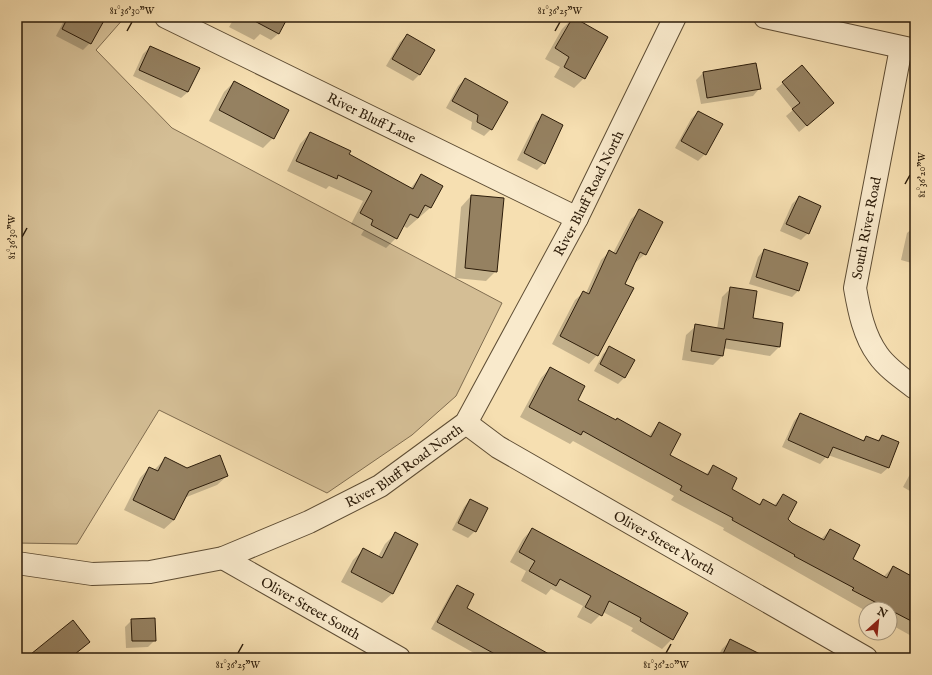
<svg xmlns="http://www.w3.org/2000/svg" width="932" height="675" viewBox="0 0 932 675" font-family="'IM FELL English',serif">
<rect width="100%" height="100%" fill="#f6dfb1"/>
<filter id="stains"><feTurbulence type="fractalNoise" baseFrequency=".005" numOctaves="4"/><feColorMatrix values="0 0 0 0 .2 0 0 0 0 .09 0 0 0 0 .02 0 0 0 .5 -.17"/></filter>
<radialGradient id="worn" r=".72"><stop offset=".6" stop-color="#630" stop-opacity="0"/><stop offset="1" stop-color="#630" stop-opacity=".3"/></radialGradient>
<polygon fill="#d4be95" stroke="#806d50" points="17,17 125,17 96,50 172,128 502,303 456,396 412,435 327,493 159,410 77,544 17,543"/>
<g fill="#0003">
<polygon points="66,17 100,17 90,43 83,50 56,36"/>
<polygon points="235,17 287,17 278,34 271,40 260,34 254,40 229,27"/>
<polygon points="573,18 584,78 574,88 554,77 560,67 545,59 562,29"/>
<polygon points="407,35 433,50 419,75 413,81 386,66 400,42"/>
<polygon points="150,47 188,92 181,98 133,76 143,54"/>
<polygon points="703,73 759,89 753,96 701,104 696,80"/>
<polygon points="465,79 491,129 484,136 471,129 472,122 446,108 458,86"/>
<polygon points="234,82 273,138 263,148 209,121 224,92"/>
<polygon points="783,83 833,103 799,132 786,116 793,110 776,89"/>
<polygon points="698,112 721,125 705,154 698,161 675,148 691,119"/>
<polygon points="543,116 544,163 537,170 517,160 536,122"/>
<polygon points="310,133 410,189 421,175 441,186 430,208 407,228 403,226 396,238 386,248 361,235 364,230 351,224 363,201 329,186 326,189 287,171 300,144"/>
<polygon points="471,196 496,271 486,281 455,278 461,207"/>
<polygon points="799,197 808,233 801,240 780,231 792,204"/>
<polygon points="640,211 645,254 636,262 634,261 597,355 589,364 552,344 575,300 584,292 586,293 601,260 609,252 613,253 631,219"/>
<polygon points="915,222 915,264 901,260 907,233 914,227"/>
<polygon points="764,250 798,291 792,297 749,284 758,257"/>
<polygon points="731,288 752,319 779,347 770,356 723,348 722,356 713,365 682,360 686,335 696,326 717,329 722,297"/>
<polygon points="610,348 625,377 618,384 594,371 603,354"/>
<polygon points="550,368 576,400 648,437 659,423 668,455 705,475 713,467 730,490 758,505 763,500 773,506 783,496 786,520 821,539 830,530 851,560 883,577 893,567 908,575 915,569 915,638 890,624 890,609 866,609 866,611 723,530 724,528 671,500 674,496 573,441 570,444 520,417 541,378"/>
<polygon points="800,414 862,441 866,437 877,441 882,436 897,442 888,468 881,474 828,455 820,464 782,447 794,421"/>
<polygon points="165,459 187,469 227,476 217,485 184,498 174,520 164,529 124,510 140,478 149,468 154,470"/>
<polygon points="915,465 915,494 903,487"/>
<polygon points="470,500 486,508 475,531 468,538 452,530 464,507"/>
<polygon points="532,529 672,639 662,649 631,631 633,628 603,612 591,624 577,617 583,606 551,589 546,595 521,581 526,571 510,562 523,539"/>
<polygon points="395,534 393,593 382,603 341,582 353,560 363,550 378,557 385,544"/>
<polygon points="457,586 465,608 541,658 483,658 431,629 451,593"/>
<polygon points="132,620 155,640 148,647 126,648 125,627"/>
<polygon points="730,641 759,658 717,658 722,649"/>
<polygon points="89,642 71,658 28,658"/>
</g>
<g fill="#958161" stroke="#2c1c0a">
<polygon points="68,17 106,17 91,44 62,29"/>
<polygon points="247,17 288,17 279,34"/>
<polygon points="573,17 608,37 585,79 564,67 569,57 555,48"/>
<polygon points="407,34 435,50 420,75 392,59"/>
<polygon points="150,46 200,68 188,92 139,70"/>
<polygon points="756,63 761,89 707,98 703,72"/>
<polygon points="802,65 834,103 807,126 792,109 800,103 782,82"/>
<polygon points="465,78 508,102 492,130 477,122 478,115 452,101"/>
<polygon points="234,81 289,110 274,139 219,110"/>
<polygon points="698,111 723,124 706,155 681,141"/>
<polygon points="542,114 563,125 545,164 524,153"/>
<polygon points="310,132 351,151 349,154 413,189 421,174 443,186 431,208 425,205 418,218 410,214 397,239 371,225 373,220 360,213 372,191 338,175 337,179 296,161"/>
<polygon points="471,195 504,198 497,272 465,268"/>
<polygon points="799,196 821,206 809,234 786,224"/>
<polygon points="639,209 663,222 646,255 640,252 625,284 634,288 598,356 560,336 583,291 589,294 609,250 616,254"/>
<polygon points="764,249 808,263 799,291 756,277"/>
<polygon points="730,287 757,291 753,318 783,323 780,347 726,339 723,356 691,351 695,324 724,329"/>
<polygon points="609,346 635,360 625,378 600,364"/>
<polygon points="550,367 585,386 578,400 616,420 617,418 651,437 659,422 681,434 670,455 708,475 713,465 737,478 732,489 760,505 763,499 776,506 783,494 797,502 788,519 792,523 824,540 830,529 860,545 853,559 887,578 893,566 915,578 915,623 852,590 854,588 794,556 795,555 732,520 733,518 680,490 682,486 583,431 581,435 529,407"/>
<polygon points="800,413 864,441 866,436 879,441 882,435 899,442 889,468 833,447 828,458 788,440"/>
<polygon points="220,455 228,476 189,491 174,520 133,500 149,467 158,471 165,457 187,468"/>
<polygon points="470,499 488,508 476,532 458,523"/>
<polygon points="532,528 688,613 673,640 640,621 641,618 609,601 602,616 585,607 591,596 560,579 556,586 529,571 535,561 519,552"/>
<polygon points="395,532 418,544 393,594 351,572 363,548 382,558"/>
<polygon points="457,585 474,594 467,608 556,658 502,658 437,622"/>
<polygon points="155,618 156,641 132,641 131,619"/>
<polygon points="73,620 90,642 70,658 26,658"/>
<polygon points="730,639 768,658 721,658"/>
</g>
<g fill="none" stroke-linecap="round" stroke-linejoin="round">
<defs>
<g id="minor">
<path id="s1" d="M 166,17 L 577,218"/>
<polyline points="765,17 915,50"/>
<path d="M 901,48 L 855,288 C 859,311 864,336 878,355 C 887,368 903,379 915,388"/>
<path id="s2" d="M 466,423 L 498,447 L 866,658"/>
<path id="s3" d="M 223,558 L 399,658"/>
<path id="s4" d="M 17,563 L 92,574 L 150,572 L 223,558 L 309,522 L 380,486 L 466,423 L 577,218 L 675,17"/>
</g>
</defs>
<use href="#minor" stroke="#5e4d34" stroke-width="24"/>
<use href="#minor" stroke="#f9eacc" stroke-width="22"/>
</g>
<path fill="none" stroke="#2c1c0a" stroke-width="1.5" d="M 127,31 L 132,22M 555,31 L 560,22M 905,184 L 910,175M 22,237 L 27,228M 238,653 L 243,644M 666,653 L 671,644"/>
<g text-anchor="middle" stroke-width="4" stroke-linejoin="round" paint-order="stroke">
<g font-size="14" fill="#2c1c0a" stroke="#f9eacc">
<text dy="5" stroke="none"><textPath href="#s1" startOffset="229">River Bluff Lane</textPath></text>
<text dy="5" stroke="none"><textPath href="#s4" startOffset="748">River Bluff Road North</textPath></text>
<text transform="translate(866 228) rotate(-79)" y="5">South River Road</text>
<text dy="5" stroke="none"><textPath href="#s4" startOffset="412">River Bluff Road North</textPath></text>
<text dy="5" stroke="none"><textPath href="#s2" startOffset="232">Oliver Street North</textPath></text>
<text dy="5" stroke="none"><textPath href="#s3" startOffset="101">Oliver Street South</textPath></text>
</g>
</g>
<rect width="932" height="675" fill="none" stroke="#f6dfb1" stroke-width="44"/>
<g transform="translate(878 621) rotate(27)"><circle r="19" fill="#f9eacc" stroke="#a7987e"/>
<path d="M0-3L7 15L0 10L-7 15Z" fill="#8f2418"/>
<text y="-6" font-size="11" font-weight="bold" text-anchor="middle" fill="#2c1c0a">N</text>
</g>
<rect x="22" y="22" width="888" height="631" fill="none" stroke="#2c1c0a" stroke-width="1.5"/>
<g font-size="10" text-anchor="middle" fill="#2c1c0a">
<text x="132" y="14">81°36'30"W</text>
<text x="560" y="14">81°36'25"W</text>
<text transform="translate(921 175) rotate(-90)" y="4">81°36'20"W</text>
<text transform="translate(11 237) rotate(-90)" y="4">81°36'30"W</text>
<text x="238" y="668">81°36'25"W</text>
<text x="666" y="668">81°36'20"W</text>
</g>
<rect width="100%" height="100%" filter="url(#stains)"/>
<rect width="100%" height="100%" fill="url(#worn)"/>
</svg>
